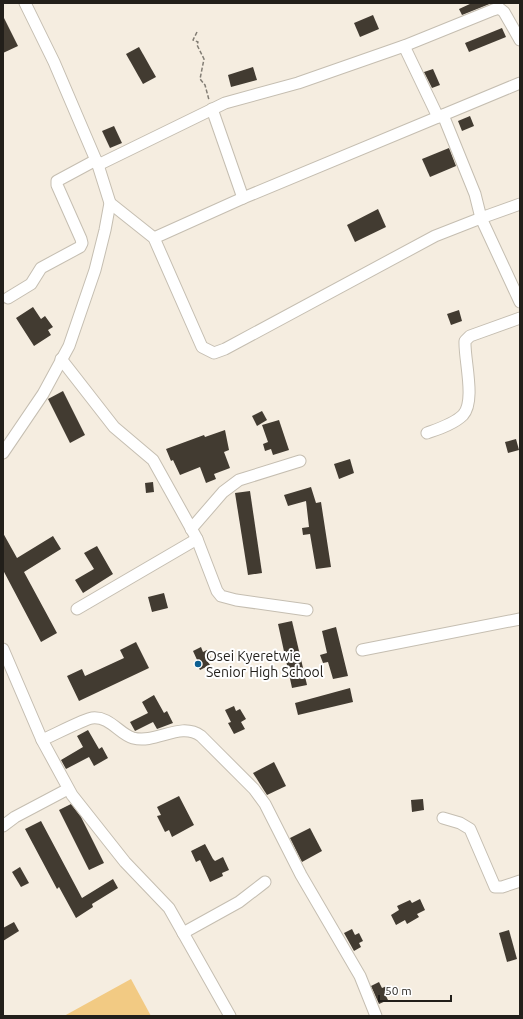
<svg xmlns="http://www.w3.org/2000/svg" width="523" height="1019" viewBox="0 0 523 1019" font-family="Ubuntu,sans-serif">
<rect width="100%" height="100%" fill="#f5ede0"/>
<polygon fill="#f2ca83" points="131,979 151,1016 64,1016"/>
<g fill="#423b31">
<polygon points="472,3 492,3 462,15 459,9"/>
<polygon points="373,15 379,29 360,37 354,23"/>
<polygon points="3,16 18,46 3,53"/>
<polygon points="502,28 506,37 469,52 465,43"/>
<polygon points="139,47 156,77 143,84 126,54"/>
<polygon points="253,67 257,80 231,87 228,75"/>
<polygon points="433,69 440,85 432,88 424,72"/>
<polygon points="470,116 474,126 462,131 458,121"/>
<polygon points="114,126 122,143 110,148 102,131"/>
<polygon points="449,148 456,166 430,177 422,159"/>
<polygon points="378,209 386,227 355,242 347,225"/>
<polygon points="33,307 41,319 45,316 53,327 48,330 51,335 34,346 16,318"/>
<polygon points="459,310 462,321 451,325 447,314"/>
<polygon points="63,391 85,435 70,443 48,399"/>
<polygon points="262,411 267,420 257,426 252,416"/>
<polygon points="279,420 289,450 273,455 271,449 265,451 263,444 268,442 262,425"/>
<polygon points="225,430 229,450 224,452 230,468 214,474 216,479 206,483 200,467 180,475 173,460 171,461 166,449 204,435 205,437"/>
<polygon points="516,439 519,450 508,453 505,442"/>
<polygon points="350,459 354,473 339,479 334,464"/>
<polygon points="153,482 154,492 146,493 145,483"/>
<polygon points="311,487 316,503 321,502 331,567 316,569 310,534 303,535 302,528 309,527 306,501 288,506 284,495"/>
<polygon points="250,491 262,573 248,575 235,493"/>
<polygon points="3,533 17,558 53,536 61,549 24,572 57,633 41,642 3,570"/>
<polygon points="97,546 113,574 83,593 75,580 94,569 84,553"/>
<polygon points="164,593 168,608 152,612 148,597"/>
<polygon points="292,621 307,685 292,688 278,624"/>
<polygon points="336,627 348,676 333,679 328,662 323,663 320,655 327,653 322,631"/>
<polygon points="136,642 149,668 79,701 67,676 82,669 85,676 124,658 120,650"/>
<polygon points="201,647 203,652 207,650 212,660 208,662 210,665 200,670 196,663 198,662 193,651"/>
<polygon points="350,688 353,702 298,715 295,703"/>
<polygon points="154,695 164,713 167,711 173,723 157,729 153,722 135,731 130,722 148,713 142,702"/>
<polygon points="234,706 236,711 240,709 246,719 241,722 245,729 234,734 228,723 231,722 225,710"/>
<polygon points="88,730 99,749 102,747 108,758 94,766 89,757 66,769 61,760 83,747 77,736"/>
<polygon points="274,762 286,786 267,795 253,773"/>
<polygon points="179,796 194,825 172,837 169,830 165,832 157,816 161,815 157,807"/>
<polygon points="423,799 424,810 412,812 411,800"/>
<polygon points="71,804 81,817 104,863 89,870 59,810"/>
<polygon points="41,821 82,898 113,879 118,888 92,904 93,907 76,918 59,887 57,889 25,829"/>
<polygon points="310,828 322,851 302,862 290,838"/>
<polygon points="205,844 213,859 215,861 223,857 229,870 222,873 223,876 210,882 200,860 196,862 191,851"/>
<polygon points="20,867 29,883 21,887 12,872"/>
<polygon points="420,899 425,910 417,914 419,917 407,924 405,920 396,925 391,915 399,910 397,906 410,900 412,903"/>
<polygon points="14,922 19,931 3,941 3,928"/>
<polygon points="352,929 355,935 359,933 363,941 359,943 361,947 354,951 344,933"/>
<polygon points="509,930 517,959 507,962 499,933"/>
<polygon points="379,982 382,988 387,986 391,994 386,996 388,1000 379,1004 371,986"/>
</g>
<g fill="none" stroke-linecap="round" stroke-linejoin="round">
<defs>
<g id="minor">
<polyline points="404,46 438,117"/>
<polyline points="212,109 243,198"/>
<polyline points="443,115 475,194 481,218 520,204"/>
<polyline points="98,165 225,103 298,83 404,46 493,10 499,8 504,12 520,40"/>
<polyline points="110,203 154,238 202,347 214,353 225,349 435,236 481,218 520,302"/>
<polyline points="154,238 243,198 520,83"/>
<polyline points="8,298 31,284 41,268 80,247 82,243 81,239 57,185 57,181 96,160"/>
<polyline points="61,359 114,427 153,460 197,539 217,591 221,596 236,600 307,610"/>
<path d="M 427,433 C 438,429 454,424 463,415 C 476,401 464,359 465,341 L 470,336 L 520,318"/>
<polyline points="3,453 43,394 69,346 95,270 105,230 110,203 98,165 54,62 25,3"/>
<polyline points="191,529 223,492 239,480 300,461"/>
<polyline points="77,609 197,539"/>
<polyline points="3,649 42,740 72,795 125,862 169,908 230,1016"/>
<polyline points="362,650 520,619"/>
<path d="M 42,740 C 52,736 84,719 92,718 C 110,716 119,734 133,738 C 157,744 180,721 201,736 L 254,789 L 265,804 L 301,875 L 360,976 L 376,1016"/>
<polyline points="443,818 460,823 470,829 495,887 502,887 520,881"/>
<polyline points="3,826 15,817 68,789"/>
<polyline points="183,933 239,902 265,882"/>
</g>
</defs>
<use href="#minor" stroke="#c5beb1" stroke-width="13"/>
<polyline stroke="#837e75" stroke-width="1.5" stroke-dasharray="4 2" stroke-linecap="butt" points="197,32 193,40 198,42 197,45 204,59 200,79 205,85 209,100"/>
<use href="#minor" stroke="#fff" stroke-width="11"/>
</g>
<circle fill="#0d5f91" stroke="#fff" stroke-width="1.5" cx="198" cy="664" r="4"/>
<g text-anchor="middle" stroke-width="4" stroke-linejoin="round" paint-order="stroke">
<g font-size="14" fill="#221f1a" stroke="#fff" text-anchor="start">
<text x="206" y="661">Osei Kyeretwie<tspan x="206" dy="16">Senior High School</tspan></text>
</g>
</g>
<rect width="523" height="1019" fill="none" stroke="#221f1a" stroke-width="8"/>
<path d="M379 995v6h72v-6" fill="none" stroke="#221f1a" stroke-width="2"/>
<text x="385" y="995" font-size="12" fill="#221f1a" stroke="#ffffff" stroke-width="3" paint-order="stroke">50 m</text>
</svg>
